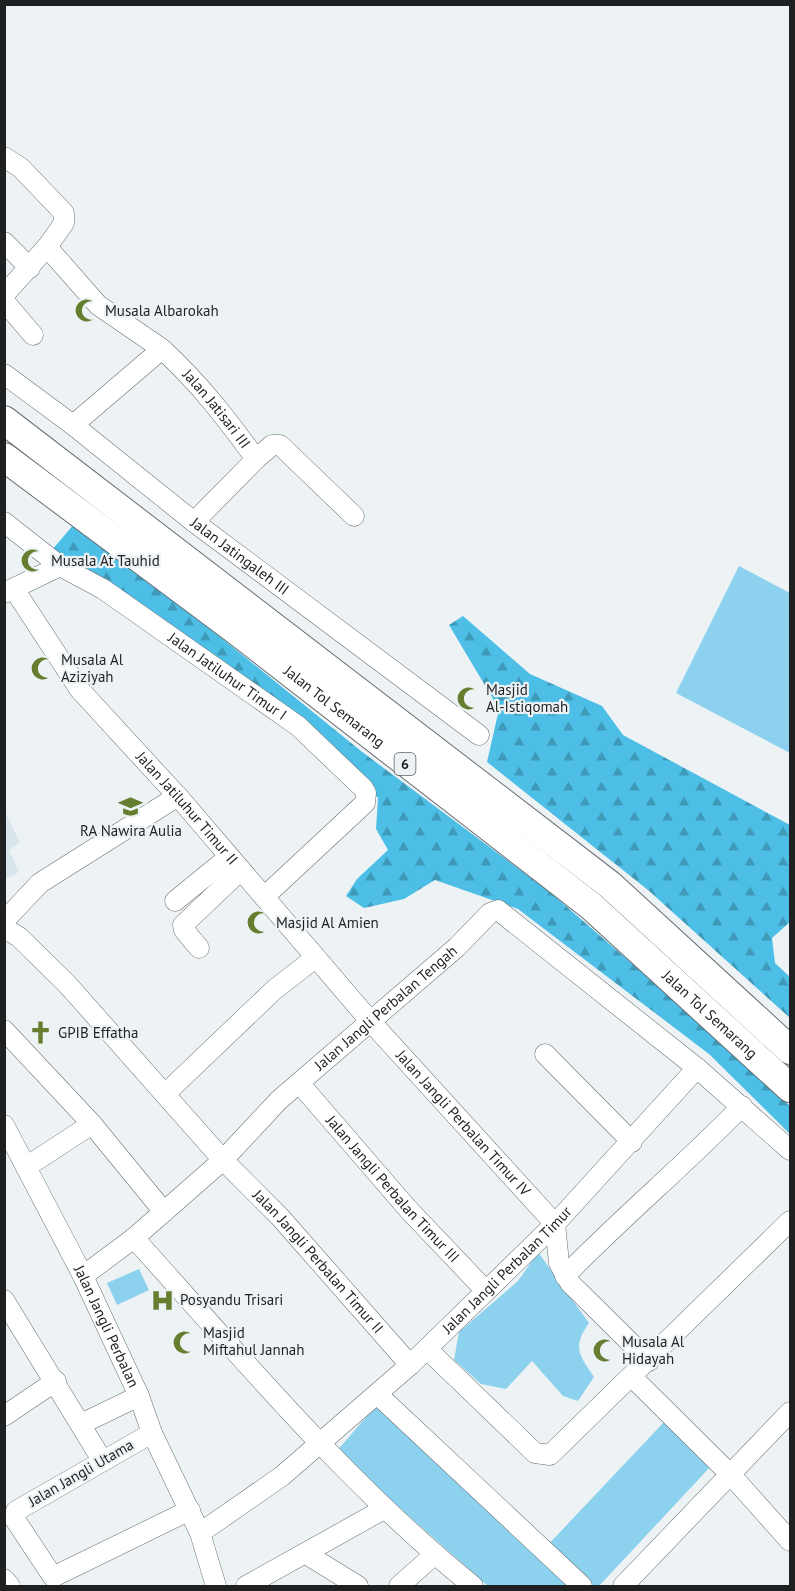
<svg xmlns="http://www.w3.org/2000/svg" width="795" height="1591" viewBox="0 0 795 1591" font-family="'PT Sans',sans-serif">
<defs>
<pattern id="forest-firs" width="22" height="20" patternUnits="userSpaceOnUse" patternTransform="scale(1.5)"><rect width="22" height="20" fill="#4dbee6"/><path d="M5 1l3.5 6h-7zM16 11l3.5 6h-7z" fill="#3f9aba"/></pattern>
</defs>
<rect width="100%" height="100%" fill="#edf3f5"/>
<polygon fill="#d8e6ec" points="4,810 20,843 9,850 19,872 5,879"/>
<g fill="#8cd1ed">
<polygon points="739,566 790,593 790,753 676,693"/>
<path d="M 538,1252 L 589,1323 C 572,1347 579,1355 594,1377 L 578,1401 L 563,1396 L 532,1361 L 506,1389 L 481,1384 L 454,1360 L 459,1332 L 518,1281 Z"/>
<polygon points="139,1269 149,1290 117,1305 107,1283"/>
<polygon points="379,1402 545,1548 665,1421 712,1465 599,1586 488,1586 336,1452"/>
</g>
<g fill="url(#forest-firs)">
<polygon points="74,524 203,623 361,751 551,893 684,1009 790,1106 790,1134 709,1054 518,909 435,880 404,899 364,908 346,896 357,879 388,850 376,829 378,798 304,720 193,640 52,550"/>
<polygon points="463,616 530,674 602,706 623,735 790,825 790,922 772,938 775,963 790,977 790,1018 648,890 487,762 499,709 449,625"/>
</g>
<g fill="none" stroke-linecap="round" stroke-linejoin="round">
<defs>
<g id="minor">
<polyline points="4,157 21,168 64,213 64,223 47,247 98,305 162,349"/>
<polyline points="4,242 30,268"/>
<polyline points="4,295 47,247"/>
<polyline points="4,301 33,335"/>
<path id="s1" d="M 4,374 L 73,425 L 194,522 L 479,735"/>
<path id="s2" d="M 73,425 L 162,349 C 201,385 225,417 256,459 L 194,522"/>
<polyline points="256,459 272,445 280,445 354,516"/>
<path id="s3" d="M 4,522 L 60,566 L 103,589 L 298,726 L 363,788 L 366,793 L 365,803 L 264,897"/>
<path id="s4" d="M 14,589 L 80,690 L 182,801 L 371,1022 L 555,1224"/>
<polyline points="4,593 60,566"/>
<polyline points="175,901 229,857"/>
<polyline points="4,921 40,883 178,796"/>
<path id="s5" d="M 4,928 L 19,937 L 67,984 L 223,1160 L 280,1217 L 410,1365"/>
<polyline points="199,948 184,930 183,925 241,870"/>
<polyline points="4,1030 92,1124 164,1212"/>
<polyline points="545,1054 632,1142"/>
<path id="s6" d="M 300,1084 L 408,1209 L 486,1291"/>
<polyline points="165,1094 274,990 315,958"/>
<path id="s7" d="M 4,1125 L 83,1276 L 139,1396 L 152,1433 L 200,1533 L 216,1586"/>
<polyline points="26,1167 92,1124"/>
<polyline points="555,1224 559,1263 570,1283 649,1361"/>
<path d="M 134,1238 C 242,1358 347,1484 473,1586"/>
<path id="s8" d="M 83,1276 L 134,1238 L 223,1160 L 279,1100 L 457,947 L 490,913 L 498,910 L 697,1068 L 790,1150"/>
<path d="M 565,1276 C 622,1217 685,1165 742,1106"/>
<polyline points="4,1300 102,1460"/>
<polyline points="427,1349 535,1453 550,1455 790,1221"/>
<polyline points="632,1377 731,1475 790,1541"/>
<polyline points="377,1394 582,1586"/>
<polyline points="4,1416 56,1381"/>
<polyline points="81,1424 139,1396"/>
<polyline points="152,1433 16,1511 14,1518 53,1577 190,1510"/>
<path id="s9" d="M 200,1533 L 282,1476 L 410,1365 L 555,1224 L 697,1068"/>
<polyline points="306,1554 358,1586"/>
<polyline points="4,1579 10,1586"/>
<polyline points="246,1586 384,1509"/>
<polyline points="399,1586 434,1555"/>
<polyline points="623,1586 790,1412"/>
</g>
<g id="highway">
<polyline points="4,420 610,885 790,1050"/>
<path id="s10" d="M 4,457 L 233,628 L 591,906 L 790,1088"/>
</g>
</defs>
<use href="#minor" stroke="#696e71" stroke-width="21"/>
<use href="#highway" stroke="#696e71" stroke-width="30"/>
<use href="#minor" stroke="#fff" stroke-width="20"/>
<use href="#highway" stroke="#fff" stroke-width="28"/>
</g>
<defs>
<symbol id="mosque-bare" viewBox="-9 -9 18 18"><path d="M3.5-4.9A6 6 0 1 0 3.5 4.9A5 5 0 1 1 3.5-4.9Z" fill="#667e30" stroke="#edf3f5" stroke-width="2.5" paint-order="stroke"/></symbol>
<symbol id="school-bare" viewBox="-9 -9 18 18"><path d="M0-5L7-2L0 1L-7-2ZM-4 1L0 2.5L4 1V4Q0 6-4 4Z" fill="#667e30" stroke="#edf3f5" stroke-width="2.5" paint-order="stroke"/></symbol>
<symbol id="church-bare" viewBox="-9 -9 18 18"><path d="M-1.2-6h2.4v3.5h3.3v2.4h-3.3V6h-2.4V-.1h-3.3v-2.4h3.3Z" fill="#667e30" stroke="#edf3f5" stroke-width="2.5" paint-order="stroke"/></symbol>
<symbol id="hospital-bare" viewBox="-9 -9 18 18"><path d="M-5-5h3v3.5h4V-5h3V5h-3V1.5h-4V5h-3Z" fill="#667e30" stroke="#edf3f5" stroke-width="2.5" paint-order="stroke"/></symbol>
</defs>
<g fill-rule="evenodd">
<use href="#mosque-bare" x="70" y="294" width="33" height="33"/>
<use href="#mosque-bare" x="16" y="544" width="33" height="33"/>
<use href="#mosque-bare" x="26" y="652" width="33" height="33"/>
<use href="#mosque-bare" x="452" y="682" width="33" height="33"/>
<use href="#school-bare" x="114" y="790" width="33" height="33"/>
<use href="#mosque-bare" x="242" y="906" width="33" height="33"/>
<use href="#church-bare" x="24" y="1016" width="33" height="33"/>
<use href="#hospital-bare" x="146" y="1284" width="33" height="33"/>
<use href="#mosque-bare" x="168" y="1326" width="33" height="33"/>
<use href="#mosque-bare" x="588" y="1334" width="33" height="33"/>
</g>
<g text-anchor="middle" stroke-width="4.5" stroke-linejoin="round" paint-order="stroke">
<rect fill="#edf3f5" stroke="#5c5f61" stroke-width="1.5" x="394.5" y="753" width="21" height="22" rx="4.5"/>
<g font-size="14" font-weight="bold" fill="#1e2021">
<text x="405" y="769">6</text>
</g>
<g font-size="15" fill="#1e2021" stroke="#edf3f5" text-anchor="start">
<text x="105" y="316">Musala Albarokah</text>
<text x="51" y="566">Musala At Tauhid</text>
<text x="61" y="665">Musala Al<tspan x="61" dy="17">Aziziyah</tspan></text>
<text x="486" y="695">Masjid<tspan x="486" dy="17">Al-Istiqomah</tspan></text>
<text x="131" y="836" text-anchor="middle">RA Nawira Aulia</text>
<text x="276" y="928">Masjid Al Amien</text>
<text x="58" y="1038">GPIB Effatha</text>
<text x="180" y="1305">Posyandu Trisari</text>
<text x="203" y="1338">Masjid<tspan x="203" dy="17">Miftahul Jannah</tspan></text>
<text x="622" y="1347">Musala Al<tspan x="622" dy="17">Hidayah</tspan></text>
</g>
<g font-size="15" fill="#1e2021" stroke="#edf3f5">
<text dy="5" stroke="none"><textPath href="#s2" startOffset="198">Jalan Jatisari III</textPath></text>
<text dy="5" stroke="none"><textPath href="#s1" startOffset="298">Jalan Jatingaleh III</textPath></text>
<text dy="5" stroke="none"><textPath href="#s3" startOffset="272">Jalan Jatiluhur Timur I</textPath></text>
<text dy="5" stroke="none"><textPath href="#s10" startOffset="414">Jalan Tol Semarang</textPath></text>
<text dy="5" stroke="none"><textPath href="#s4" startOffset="280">Jalan Jatiluhur Timur II</textPath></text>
<text dy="5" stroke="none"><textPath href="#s8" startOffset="405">Jalan Jangli Perbalan Tengah</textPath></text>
<text dy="5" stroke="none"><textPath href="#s10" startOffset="900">Jalan Tol Semarang</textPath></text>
<text dy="5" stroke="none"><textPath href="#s4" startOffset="699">Jalan Jangli Perbalan Timur IV</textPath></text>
<text dy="5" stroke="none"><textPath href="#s6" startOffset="140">Jalan Jangli Perbalan Timur III</textPath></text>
<text dy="5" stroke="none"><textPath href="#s5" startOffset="459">Jalan Jangli Perbalan Timur II</textPath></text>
<text dy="5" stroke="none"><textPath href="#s9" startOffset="405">Jalan Jangli Perbalan Timur</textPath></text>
<text dy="5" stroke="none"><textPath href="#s7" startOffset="226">Jalan Jangli Perbalan</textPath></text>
<text transform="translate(81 1473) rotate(-30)" y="5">Jalan Jangli Utama</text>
</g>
</g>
<rect width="795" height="1591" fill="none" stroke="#1e2021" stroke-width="12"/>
</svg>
